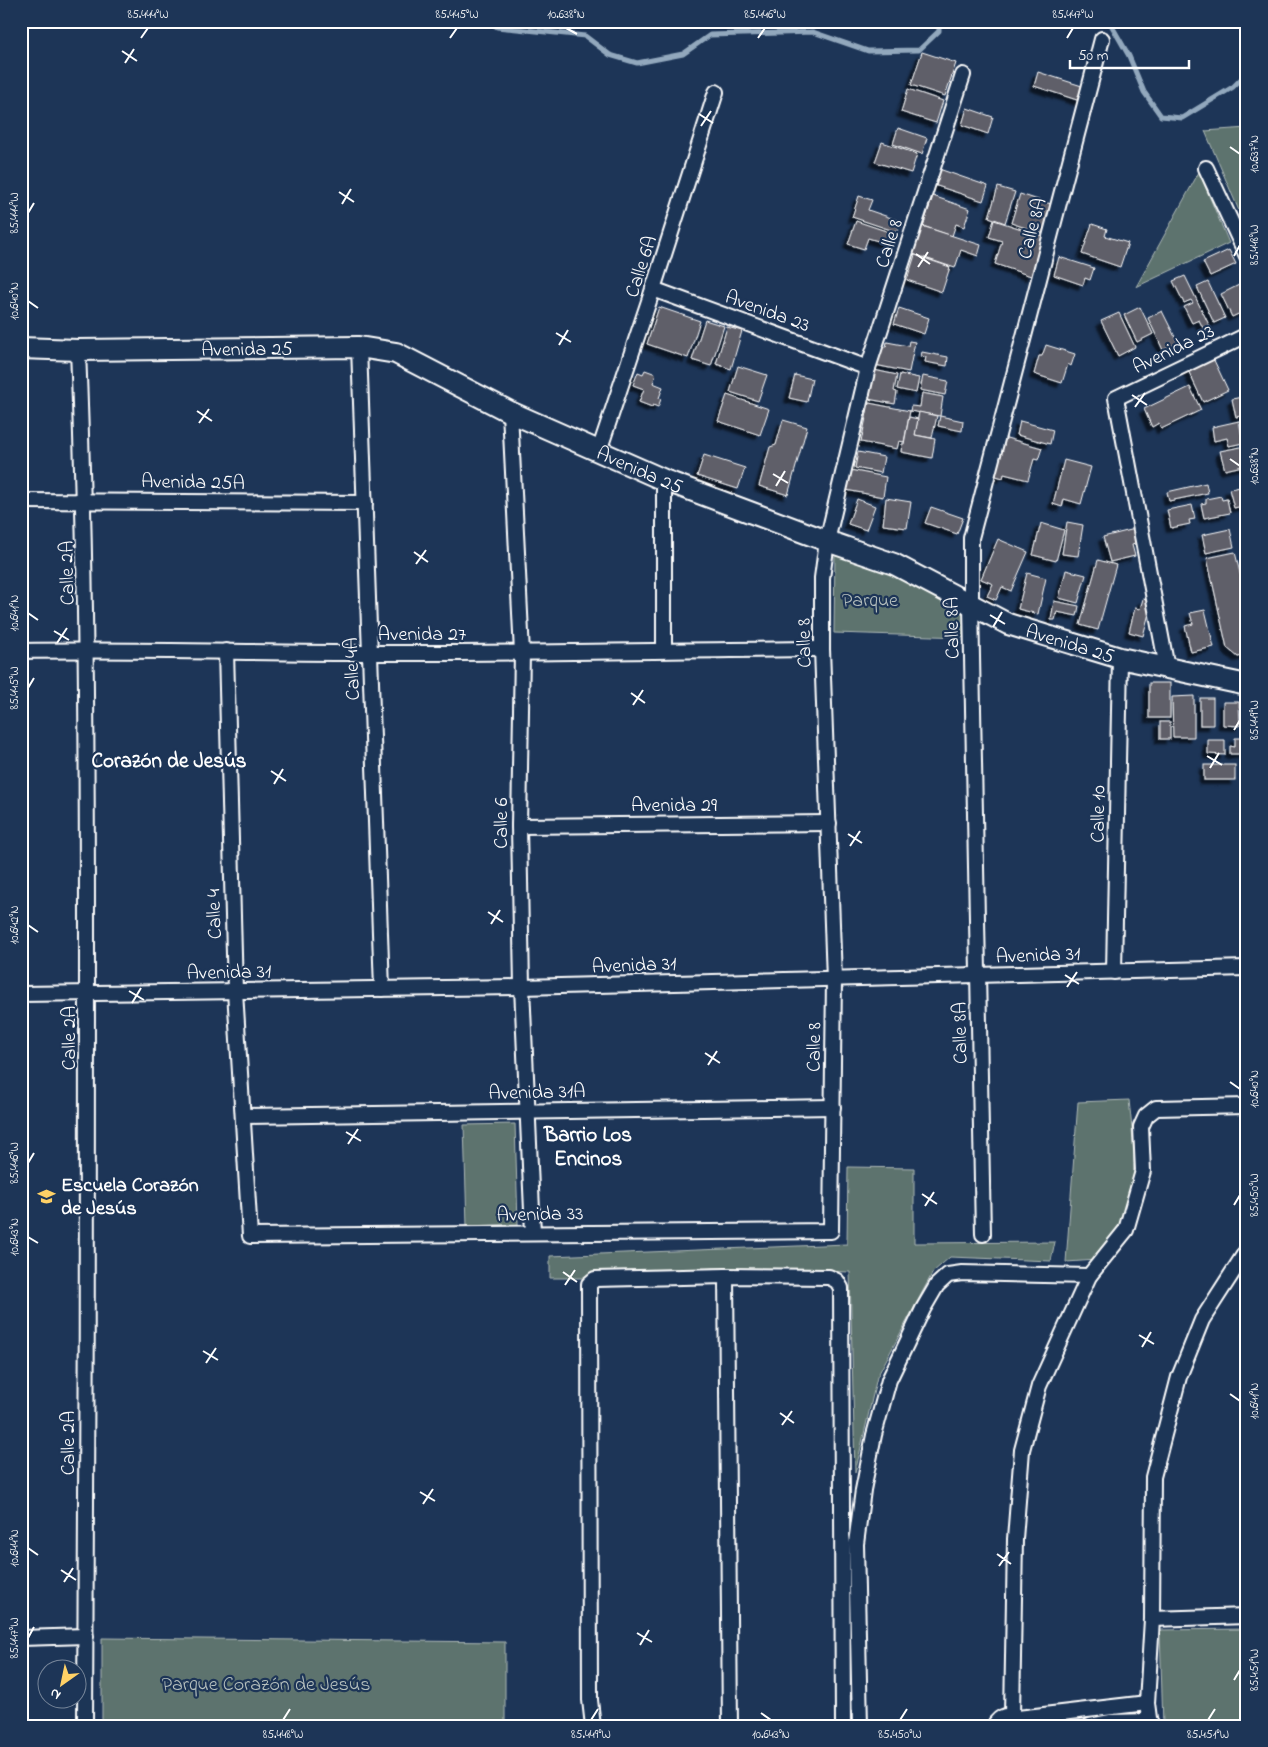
<svg xmlns="http://www.w3.org/2000/svg" width="1268" height="1747" viewBox="0 0 1268 1747" font-family="'Indie Flower',sans-serif">
<defs>
<filter id="shadow"><feDropShadow dx="-4.5" dy="4.5" stdDeviation="1" flood-color="#0009"/></filter>
</defs>
<rect width="100%" height="100%" fill="#1d3557"/>
<filter id="ink" filterUnits="userSpaceOnUse"><feTurbulence type="fractalNoise" baseFrequency=".02" numOctaves="2"/><feDisplacementMap in="SourceGraphic" scale="10" xChannelSelector="R" yChannelSelector="G"/><feConvolveMatrix kernelMatrix="1 2 1 2 8 2 1 2 1" color-interpolation-filters="sRGB"/></filter>
<g filter="url(#ink)">
<g fill="#5d736e" stroke="#aeb9b6">
<polygon points="1247,128 1247,226 1246,227 1205,131"/>
<polygon points="1199,172 1229,243 1136,287"/>
<polygon points="835,551 896,571 966,607 965,637 834,633"/>
<path d="M 1129,1100 C 1133,1138 1140,1190 1122,1225 C 1115,1238 1105,1249 1097,1260 L 1066,1262 L 1078,1102 Z"/>
<polygon points="515,1124 518,1224 467,1226 464,1125"/>
<polygon points="848,1167 914,1168 914,1243 1055,1242 1051,1261 950,1257 933,1272 877,1377 855,1473 850,1272 712,1268 583,1278 550,1278 550,1256 847,1244"/>
<polygon points="1247,1629 1247,1726 1163,1726 1160,1630"/>
<polygon points="102,1638 505,1642 505,1726 102,1726"/>
</g>
<g fill="none" stroke-linecap="round" stroke-linejoin="round">
<g stroke="#92a8bd" stroke-width="5">
<polyline points="488,21 497,27 585,36 610,55 637,63 683,54 710,35 813,32 868,51 919,50 939,31 939,21"/>
<polyline points="1109,21 1129,56 1144,92 1161,116 1182,118 1233,87 1247,73"/>
</g>
</g>
<g fill="#5f5e69" stroke="#fff" filter="url(#shadow)">
<polygon points="922,52 956,63 945,96 911,85"/>
<polygon points="1038,72 1085,87 1080,101 1034,86"/>
<polygon points="908,89 943,101 936,123 901,112"/>
<polygon points="967,108 993,117 988,134 962,125"/>
<polygon points="898,128 927,138 922,154 893,144"/>
<polygon points="882,142 917,154 911,173 875,162"/>
<polygon points="939,169 988,186 983,201 934,185"/>
<polygon points="998,187 1015,192 1005,223 989,217"/>
<polygon points="1020,194 1054,205 1044,234 1011,223"/>
<polygon points="859,196 872,200 868,210 900,221 897,232 852,217"/>
<polygon points="933,196 970,209 964,227 956,224 952,236 923,226"/>
<polygon points="994,220 1043,236 1031,276 995,264 1002,241 989,237"/>
<polygon points="856,221 892,233 888,244 868,238 864,249 848,244"/>
<polygon points="1092,224 1107,229 1105,236 1128,243 1120,267 1082,254"/>
<polygon points="922,226 981,245 978,256 961,250 955,268 913,254"/>
<polygon points="1229,250 1236,264 1210,276 1203,262"/>
<polygon points="915,255 950,267 942,292 907,280"/>
<polygon points="1059,257 1094,268 1090,280 1085,278 1083,285 1054,275"/>
<polygon points="1185,276 1210,327 1204,330 1199,320 1192,323 1184,307 1193,303 1191,300 1184,303 1173,281"/>
<polygon points="1208,282 1225,318 1214,323 1197,287"/>
<polygon points="1243,283 1247,291 1247,310 1232,317 1221,294"/>
<polygon points="659,307 700,321 688,358 647,344"/>
<polygon points="1140,307 1153,334 1137,342 1124,315"/>
<polygon points="899,308 929,318 924,334 894,324"/>
<polygon points="1162,311 1178,343 1163,350 1148,318"/>
<polygon points="1119,313 1135,347 1118,356 1101,321"/>
<polygon points="705,320 724,326 711,366 692,360"/>
<polygon points="727,327 742,331 731,369 716,364"/>
<polygon points="909,341 915,342 909,372 875,365 879,346 886,347 887,342 908,346"/>
<polygon points="1046,345 1075,354 1071,366 1068,364 1062,383 1034,374 1039,356 1042,356"/>
<polygon points="922,352 948,357 947,366 925,362 926,357 921,356"/>
<polygon points="1212,356 1228,390 1203,402 1187,368"/>
<polygon points="738,366 767,375 758,401 730,392"/>
<polygon points="645,370 656,374 653,383 663,387 659,398 661,399 658,407 653,405 652,407 639,402 644,389 633,385 638,372 643,374"/>
<polygon points="874,370 897,375 894,391 897,392 895,404 868,399"/>
<polygon points="900,374 919,378 916,393 897,389"/>
<polygon points="795,375 812,379 807,402 789,398"/>
<polygon points="923,376 948,381 945,395 920,390"/>
<polygon points="1190,387 1201,410 1161,429 1159,423 1152,427 1144,409"/>
<polygon points="922,393 943,397 940,416 910,411 911,406 920,407"/>
<polygon points="727,395 769,409 760,435 718,421"/>
<polygon points="1247,396 1247,417 1245,415 1236,417 1232,399"/>
<polygon points="869,403 910,411 904,442 899,441 897,449 861,442"/>
<polygon points="919,412 937,416 932,438 915,435"/>
<polygon points="940,416 963,421 962,431 938,426"/>
<polygon points="909,417 918,419 915,435 935,439 932,458 901,452 902,444 904,444"/>
<polygon points="783,420 807,427 788,495 759,486 770,447 776,445"/>
<polygon points="1020,421 1053,430 1050,444 1017,435"/>
<polygon points="1239,421 1243,443 1229,446 1227,438 1214,441 1212,427"/>
<polygon points="1003,437 1042,448 1038,460 1034,459 1028,480 1004,474 1003,478 993,475"/>
<polygon points="1246,446 1247,465 1225,470 1220,451"/>
<polygon points="858,452 884,457 881,473 855,468"/>
<polygon points="704,455 745,468 738,489 697,476"/>
<polygon points="1064,460 1091,467 1081,504 1064,499 1062,507 1053,504"/>
<polygon points="850,470 886,477 883,497 846,490"/>
<polygon points="1206,483 1208,493 1169,501 1167,492"/>
<polygon points="1247,486 1247,505 1234,508 1229,489"/>
<polygon points="1221,496 1222,500 1227,499 1230,513 1204,518 1201,504 1206,503 1206,499"/>
<polygon points="886,498 911,502 907,528 883,525"/>
<polygon points="857,499 875,506 866,530 848,524"/>
<polygon points="1192,505 1195,519 1189,520 1190,524 1171,528 1167,510"/>
<polygon points="931,507 963,518 957,534 925,523"/>
<polygon points="1067,522 1083,525 1078,556 1062,554"/>
<polygon points="1041,523 1064,530 1056,561 1033,555"/>
<polygon points="1135,529 1138,543 1132,545 1135,556 1110,562 1103,537"/>
<polygon points="1230,529 1234,547 1206,553 1202,535"/>
<polygon points="998,539 1028,552 1011,591 1002,587 996,600 987,596 993,584 981,579"/>
<polygon points="1235,552 1247,603 1247,655 1238,657 1227,648 1207,558"/>
<polygon points="1098,560 1116,565 1098,630 1080,625"/>
<polygon points="1066,570 1086,575 1078,603 1059,598"/>
<polygon points="1027,573 1046,578 1038,614 1018,609"/>
<polygon points="1143,599 1152,602 1143,636 1129,632 1135,608 1140,609"/>
<polygon points="1054,601 1079,606 1077,616 1057,612 1055,620 1051,620"/>
<polygon points="1205,610 1214,647 1191,652 1185,626 1193,624 1190,613"/>
<rect x="1149" y="683" width="21" height="35"/>
<polygon points="1194,696 1194,737 1173,737 1172,697"/>
<rect x="1200" y="698" width="13" height="27"/>
<polygon points="1223,702 1239,702 1240,726 1223,725"/>
<rect x="1160" y="722" width="10" height="17"/>
<polygon points="1235,738 1243,738 1243,754 1230,754 1230,746 1235,747"/>
<polygon points="1208,740 1225,740 1225,755 1208,754"/>
<rect x="1204" y="765" width="31" height="15"/>
</g>
<g fill="none" stroke-linecap="round" stroke-linejoin="round">
<defs>
<g id="street">
<polyline points="1206,168 1247,256"/>
<polyline points="653,289 868,368"/>
<polyline points="359,347 382,989"/>
<path d="M 78,350 C 86,548 87,746 87,944 C 88,1205 86,1465 85,1726"/>
<polyline points="510,412 522,653 519,826 522,987 533,1233"/>
<polyline points="599,451 653,289 716,92"/>
<polyline points="664,480 664,650"/>
<polyline points="21,501 365,503"/>
<path d="M 21,651 C 138,649 255,653 371,653 C 522,654 672,650 822,649"/>
<polyline points="226,651 235,991 250,1236 831,1231 834,979 822,649 822,578 827,541 868,368 963,75"/>
<polyline points="1167,668 1116,398 1247,335"/>
<polyline points="519,826 829,823"/>
<polyline points="1114,972 1120,658"/>
<polyline points="21,994 522,987 1247,968"/>
<polyline points="243,1116 833,1107"/>
<polyline points="983,1234 971,604 971,538 1102,39"/>
<polyline points="726,1276 730,1726"/>
<polyline points="1152,1619 1247,1616"/>
<polyline points="21,1638 86,1636"/>
<polyline points="1012,1716 1015,1539 1022,1450 1039,1386 1089,1276 1126,1230 1143,1171 1141,1127 1146,1116 1156,1108 1247,1106"/>
<polyline points="1018,1718 1147,1703"/>
<polyline points="593,1726 590,1700 589,1284 595,1279 726,1276 829,1277 837,1281 841,1288 843,1726"/>
<polyline points="860,1726 856,1544 863,1490 874,1435 889,1380 923,1309 937,1285 948,1275 962,1273 1089,1276"/>
<path d="M 994,1726 C 1000,1715 1009,1713 1019,1719"/>
<polyline points="1090,1726 1111,1722 1150,1721"/>
<polyline points="1150,1726 1147,1703 1152,1619 1153,1477 1179,1377 1202,1320 1247,1250"/>
</g>
<g id="secondary">
<path id="s1" d="M 21,348 L 78,350 L 359,347 L 396,353 L 510,412 L 664,480 L 827,541 L 894,564 L 1008,624 L 1120,658 L 1247,685"/>
</g>
</defs>
<use href="#street" stroke="#fff" stroke-width="18"/>
<use href="#secondary" stroke="#fff" stroke-width="24"/>
<use href="#street" stroke="#1d3557" stroke-width="14"/>
<use href="#secondary" stroke="#1d3557" stroke-width="20"/>
</g>
</g>
<path fill="none" stroke="#fff" stroke-width="2" d="M 566,28 L 577,34M 141,38 L 148,28M 450,38 L 457,28M 758,38 L 765,28M 1067,38 L 1073,28M 122,51 L 137,61M 125,63 L 134,49M 699,114 L 713,123M 701,126 L 711,111M 1230,147 L 1240,154M 339,192 L 354,202M 342,204 L 351,189M 28,213 L 34,203M 916,254 L 930,264M 1234,256 L 1240,245M 918,267 L 928,252M 28,301 L 38,308M 556,333 L 571,342M 559,345 L 568,330M 1132,395 L 1147,405M 1135,407 L 1145,393M 197,411 L 212,421M 199,423 L 209,409M 1230,459 L 1240,466M 773,474 L 788,483M 776,486 L 785,471M 414,552 L 428,562M 416,564 L 426,550M 28,613 L 38,620M 990,615 L 1005,624M 993,627 L 1002,612M 54,631 L 69,640M 57,643 L 67,628M 28,688 L 34,678M 631,693 L 645,703M 633,705 L 643,690M 1234,730 L 1240,720M 1207,756 L 1222,765M 1210,768 L 1219,753M 271,771 L 286,781M 274,784 L 283,769M 848,834 L 862,843M 850,846 L 860,831M 488,912 L 503,922M 491,924 L 500,910M 28,925 L 38,932M 1065,975 L 1079,984M 1067,987 L 1077,972M 129,991 L 144,1000M 132,1003 L 141,988M 705,1053 L 720,1063M 708,1065 L 717,1051M 1230,1082 L 1240,1089M 346,1132 L 361,1141M 348,1144 L 358,1129M 28,1163 L 34,1153M 922,1194 L 937,1204M 1234,1205 L 1240,1195M 925,1206 L 934,1192M 28,1237 L 38,1243M 563,1272 L 577,1282M 565,1285 L 575,1270M 1139,1335 L 1154,1344M 1142,1347 L 1151,1332M 203,1351 L 218,1360M 206,1363 L 216,1348M 1230,1394 L 1240,1401M 780,1413 L 794,1423M 782,1425 L 792,1411M 420,1492 L 435,1501M 423,1504 L 433,1489M 28,1548 L 38,1555M 997,1554 L 1011,1564M 999,1566 L 1009,1552M 61,1570 L 76,1580M 64,1582 L 73,1568M 637,1633 L 652,1642M 28,1638 L 34,1627M 640,1645 L 649,1630M 1234,1680 L 1240,1670M 761,1713 L 771,1720M 283,1720 L 290,1709M 591,1720 L 598,1709M 900,1720 L 907,1709M 1208,1720 L 1215,1709"/>
<defs>
<symbol id="school-bare" viewBox="-9 -9 18 18"><path d="M0-5L7-2L0 1L-7-2ZM-4 1L0 2.5L4 1V4Q0 6-4 4Z" fill="#ffd166" stroke="#1d3557" stroke-width="2.5" paint-order="stroke"/></symbol>
</defs>
<g fill-rule="evenodd">
<use href="#school-bare" x="34" y="1184" width="25" height="25"/>
</g>
<g text-anchor="middle" stroke-width="4.5" stroke-linejoin="round" paint-order="stroke">
<g font-size="20" fill="#fff" stroke="#1d3557">
<text transform="translate(1031 228) rotate(-75)" y="7">Calle 8A</text>
<text transform="translate(888 243) rotate(-72)" y="7">Calle 8</text>
<text transform="translate(640 266) rotate(-72)" y="7">Calle 6A</text>
<text transform="translate(768 310) rotate(20)" y="7">Avenida 23</text>
<text dy="7" stroke="none"><textPath href="#s1" startOffset="226">Avenida 25</textPath></text>
<text transform="translate(1173 348) rotate(-26)" y="7">Avenida 23</text>
<text dy="7" stroke="none"><textPath href="#s1" startOffset="646">Avenida 25</textPath></text>
<text transform="translate(193 481) rotate(1)" y="7">Avenida 25A</text>
<text transform="translate(66 573) rotate(-91)" y="7">Calle 2A</text>
<text transform="translate(951 628) rotate(-91)" y="7">Calle 8A</text>
<text x="422" y="640">Avenida 27</text>
<text transform="translate(803 643) rotate(-91)" y="7">Calle 8</text>
<text dy="7" stroke="none"><textPath href="#s1" startOffset="1111">Avenida 25</textPath></text>
<text transform="translate(351 669) rotate(-92)" y="7">Calle 4A</text>
<text x="674" y="811">Avenida 29</text>
<text transform="translate(1097 814) rotate(-89)" y="7">Calle 10</text>
<text transform="translate(500 823) rotate(-90)" y="7">Calle 6</text>
<text transform="translate(213 914) rotate(-92)" y="7">Calle 4</text>
<text transform="translate(1038 954) rotate(-2)" y="7">Avenida 31</text>
<text transform="translate(634 964) rotate(-2)" y="7">Avenida 31</text>
<text transform="translate(229 971) rotate(-1)" y="7">Avenida 31</text>
<text transform="translate(959 1033) rotate(-91)" y="7">Calle 8A</text>
<text transform="translate(68 1038) rotate(-90)" y="7">Calle 2A</text>
<text transform="translate(813 1047) rotate(-89)" y="7">Calle 8</text>
<text transform="translate(537 1091) rotate(-1)" y="7">Avenida 31A</text>
<text transform="translate(540 1213) rotate(-1)" y="7">Avenida 33</text>
<text transform="translate(67 1443) rotate(-90)" y="7">Calle 2A</text>
</g>
<g font-size="20" fill="#b6c0be" stroke="#1d3557">
<text x="870" y="606">Parque</text>
<text x="266" y="1690">Parque Corazón de Jesús</text>
</g>
<g font-size="20" font-weight="bold" fill="#fff" stroke="#1d3557" text-anchor="start">
<text x="61" y="1191">Escuela Corazón<tspan x="61" dy="23">de Jesús</tspan></text>
</g>
<g font-size="21" font-weight="bold" fill="#fff" stroke="#1d3557">
<text x="169" y="767">Corazón de Jesús</text>
<text x="588" y="1141">Barrio Los<tspan x="588" dy="24">Encinos</tspan></text>
</g>
</g>
<rect width="1268" height="1747" fill="none" stroke="#1d3557" stroke-width="55"/>
<g transform="translate(62 1684) rotate(213)"><circle r="24" fill="#1d3557" stroke="#77869a"/>
<path d="M0-4L9 19L0 12L-9 19Z" fill="#ffd166"/>
<text y="-8" font-size="14" font-weight="bold" text-anchor="middle" fill="#ffffff">N</text>
</g>
<path d="M1070 60v8h119v-8" fill="none" stroke="#ffffff" stroke-width="2.5"/>
<text x="1078" y="60" font-size="15" fill="#ffffff" stroke="#1d3557" stroke-width="4" paint-order="stroke">50 m</text>
<rect x="28" y="28" width="1212" height="1692" fill="none" stroke="#fff" stroke-width="2"/>
<g font-size="12" text-anchor="middle" fill="#fff">
<text x="148" y="18">85.444°W</text>
<text x="457" y="18">85.445°W</text>
<text x="566" y="18">10.638°N</text>
<text x="765" y="18">85.446°W</text>
<text x="1073" y="18">85.447°W</text>
<text transform="translate(1254 154) rotate(-90)" y="4">10.637°N</text>
<text transform="translate(14 213) rotate(-90)" y="4">85.444°W</text>
<text transform="translate(1254 245) rotate(-90)" y="4">85.448°W</text>
<text transform="translate(14 301) rotate(-90)" y="4">10.640°N</text>
<text transform="translate(1254 466) rotate(-90)" y="4">10.638°N</text>
<text transform="translate(14 613) rotate(-90)" y="4">10.641°N</text>
<text transform="translate(14 688) rotate(-90)" y="4">85.445°W</text>
<text transform="translate(1254 720) rotate(-90)" y="4">85.449°W</text>
<text transform="translate(14 925) rotate(-90)" y="4">10.642°N</text>
<text transform="translate(1254 1089) rotate(-90)" y="4">10.640°N</text>
<text transform="translate(14 1163) rotate(-90)" y="4">85.446°W</text>
<text transform="translate(1254 1195) rotate(-90)" y="4">85.450°W</text>
<text transform="translate(14 1237) rotate(-90)" y="4">10.643°N</text>
<text transform="translate(1254 1401) rotate(-90)" y="4">10.641°N</text>
<text transform="translate(14 1548) rotate(-90)" y="4">10.644°N</text>
<text transform="translate(14 1638) rotate(-90)" y="4">85.447°W</text>
<text transform="translate(1254 1670) rotate(-90)" y="4">85.451°W</text>
<text x="283" y="1738">85.448°W</text>
<text x="591" y="1738">85.449°W</text>
<text x="771" y="1738">10.643°N</text>
<text x="900" y="1738">85.450°W</text>
<text x="1208" y="1738">85.451°W</text>
</g>
</svg>
